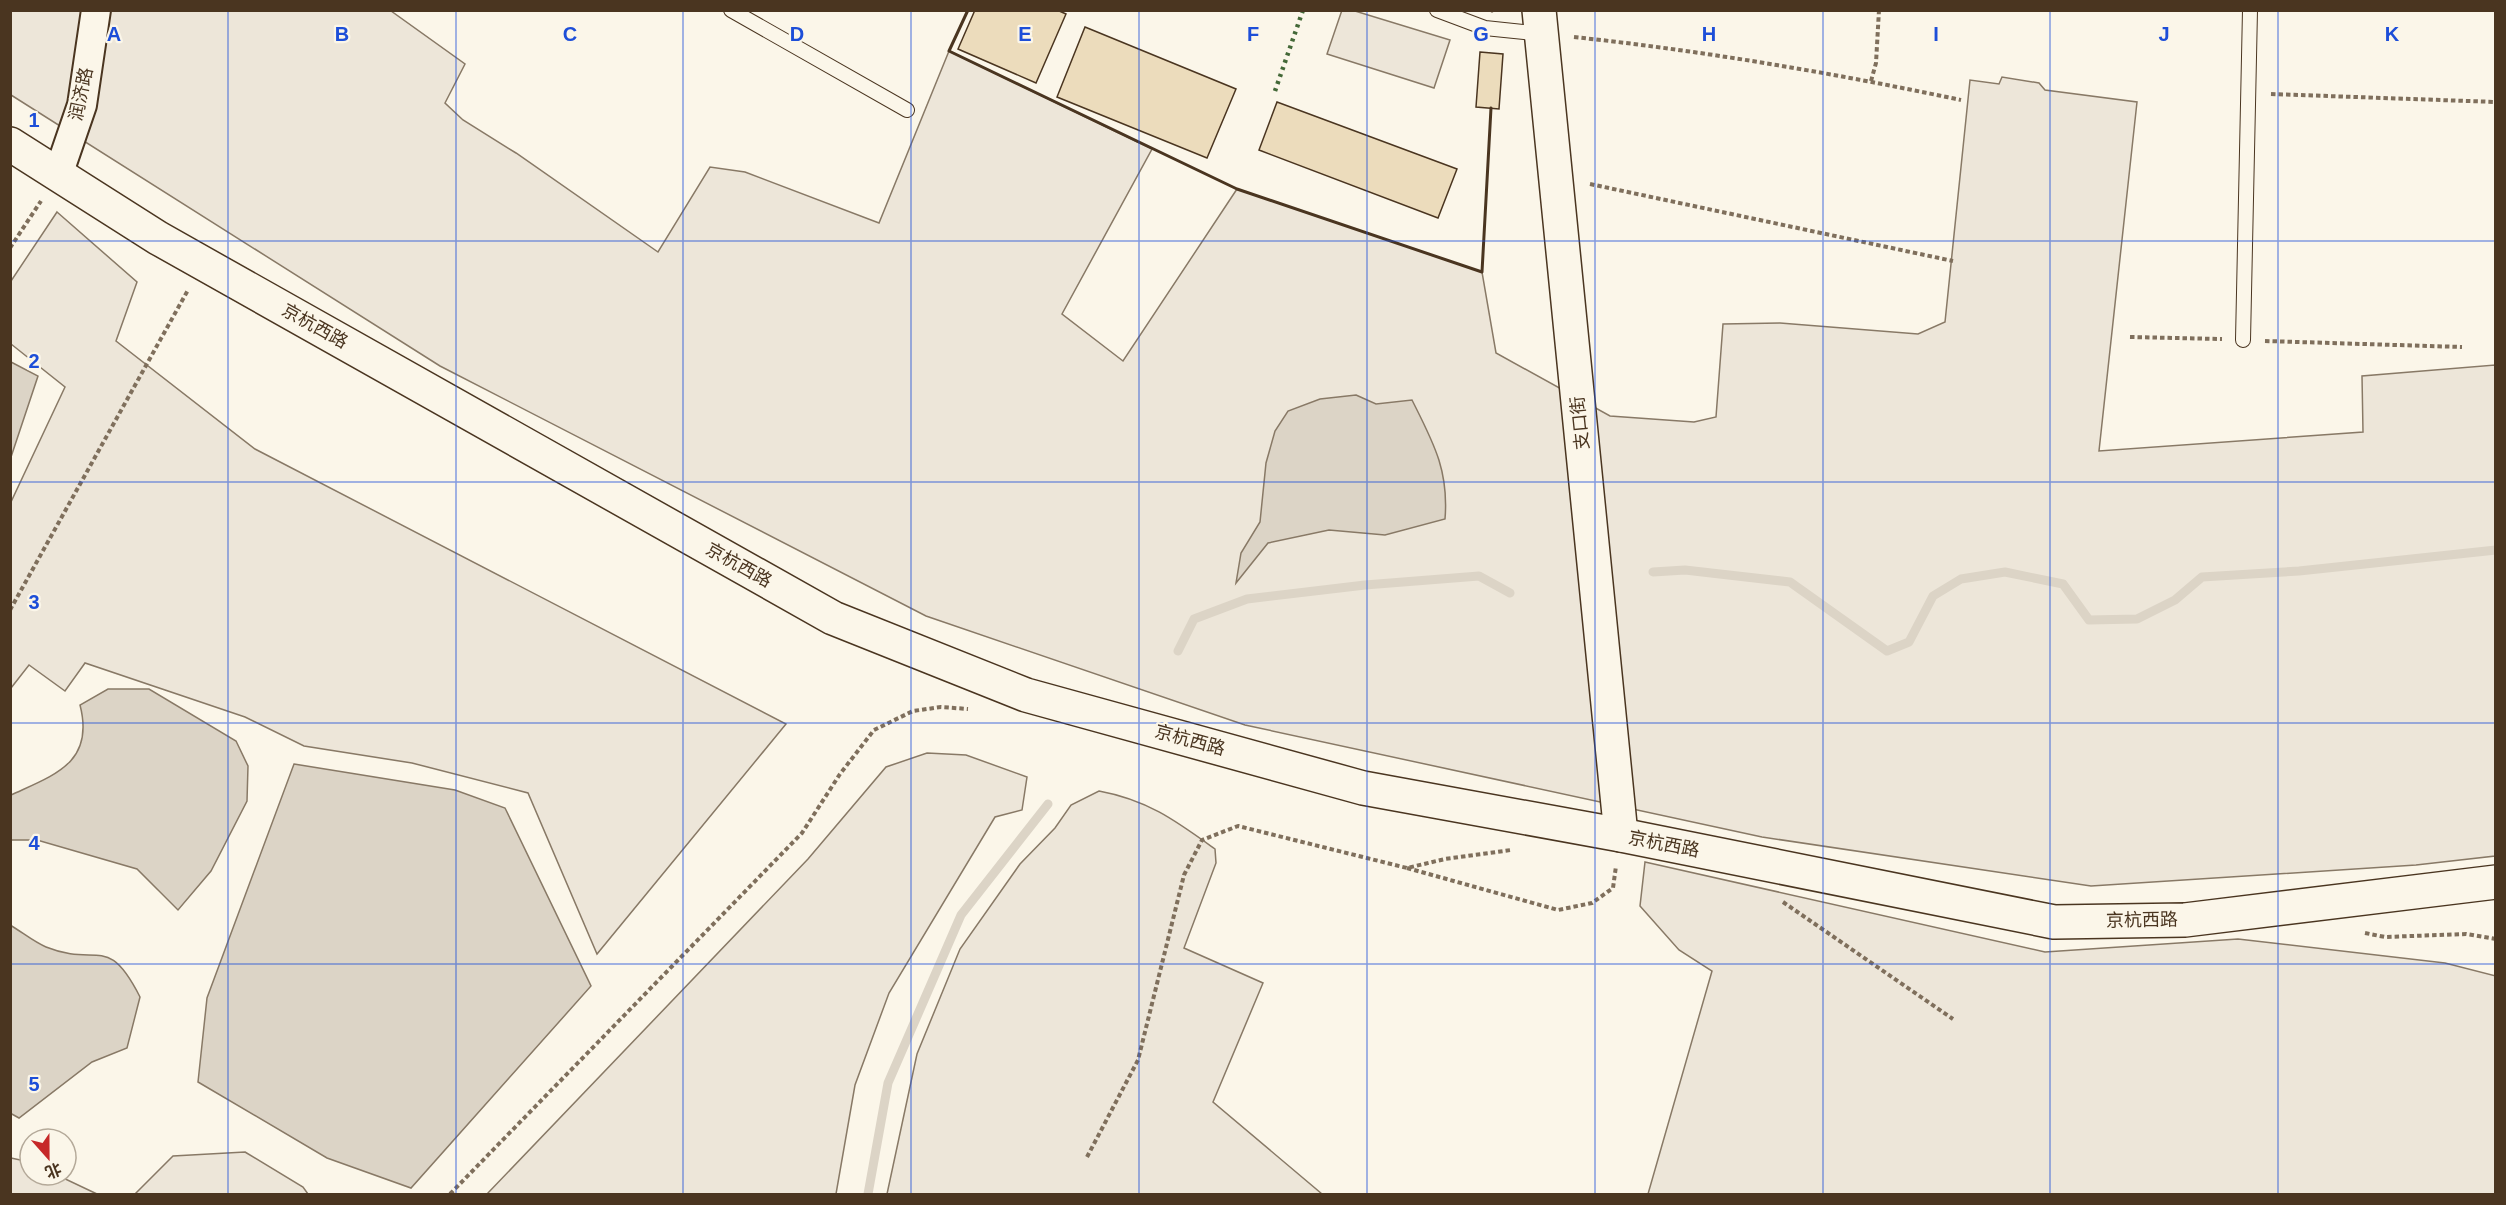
<svg xmlns="http://www.w3.org/2000/svg" width="2506" height="1205" viewBox="0 0 2506 1205" font-family="Arial,'Noto Sans SC',sans-serif">
<rect width="100%" height="100%" fill="#fbf6e9"/>
<g fill="#ede6d9" stroke="#887966" stroke-width="1.5">
<polygon points="1342,10 1355,11 1450,40 1434,88 1327,54"/>
<polygon points="10,11 391,11 465,64 445,103 463,120 516,153 658,252 710,167 745,172 879,223 949,51 1152,149 1062,314 1123,361 1237,189 1482,272 1496,353 1610,416 1694,422 1716,417 1723,324 1780,323 1918,334 1945,322 1970,80 1999,84 2002,77 2039,83 2045,90 2137,102 2099,451 2363,432 2362,376 2495,365 2495,856 2416,865 2091,886 1762,837 1245,725 926,616 440,366 11,95"/>
<polygon points="57,212 137,282 116,341 255,449 786,724 597,954 528,793 412,763 304,746 245,717 85,663 65,691 29,665 11,688 11,502 65,387 11,344 11,281"/>
<polygon points="927,753 966,755 1027,777 1022,810 995,817 889,993 855,1085 836,1194 487,1194 808,859 886,767"/>
<path d="M 1099,791 C 1148,800 1176,821 1215,849 L 1216,863 L 1184,948 L 1263,983 L 1213,1102 L 1322,1194 L 887,1194 L 917,1054 L 960,949 L 1020,864 L 1055,828 L 1071,805 Z"/>
<polygon points="1645,862 2045,952 2238,939 2445,963 2496,976 2495,1194 1648,1194 1712,971 1679,950 1640,906"/>
<polygon points="245,1152 303,1187 308,1194 135,1194 173,1156"/>
<polygon points="11,1158 30,1162 30,1175 57,1175 97,1194 11,1194"/>
</g>
<g fill="#dcd4c6" stroke="#887966" stroke-width="1.5">
<polygon points="11,362 38,376 11,457"/>
<path d="M 1356,395 L 1376,404 L 1412,400 C 1433,442 1449,470 1445,519 L 1385,535 L 1329,530 L 1268,543 L 1236,583 L 1241,553 L 1260,522 L 1266,463 L 1275,431 L 1288,411 L 1320,399 Z"/>
<path d="M 108,689 L 149,689 L 236,741 L 248,766 L 247,801 L 211,871 L 178,910 L 137,869 L 37,840 L 11,840 L 11,795 C 54,775 95,763 80,705 Z"/>
<polygon points="294,764 455,790 505,808 591,986 411,1188 327,1158 198,1082 207,998"/>
<path d="M 10,925 C 22,932 34,942 46,947 C 98,968 107,932 140,997 L 127,1048 L 92,1062 L 19,1118 L 10,1113 Z"/>
</g>
<g fill="none" stroke-linecap="round" stroke-linejoin="round">
<g stroke="#dcd4c6" stroke-width="9">
<polyline points="1653,572 1685,570 1790,582 1887,651 1909,642 1933,596 1961,579 2005,572 2063,584 2089,620 2137,619 2175,600 2202,577 2299,571 2496,550"/>
<polyline points="1178,651 1194,619 1247,599 1365,585 1479,576 1510,593"/>
<polyline points="868,1194 888,1083 961,915 1048,804"/>
</g>
</g>
<g fill="#ecdcbc" stroke="#4a3520" stroke-width="1.5">
<polygon points="975,10 1057,10 1066,14 1036,83 958,49"/>
<polygon points="1085,27 1236,89 1207,158 1057,97"/>
<polygon points="1480,52 1503,54 1499,109 1476,107"/>
<polygon points="1277,102 1457,169 1438,218 1259,150"/>
</g>
<g fill="none" stroke-linecap="round" stroke-linejoin="round">
<defs>
<g id="lane">
<polyline points="731,10 907,110"/>
<polyline points="1437,10 1485,28 1542,34"/>
<polyline points="2243,340 2250,10"/>
</g>
<polyline id="street" points="58,175 82,105 96,10"/>
<g id="secondary">
<polyline points="1539,10 1621,835"/>
<polyline points="10,144 158,238 833,618 1026,695 1363,788 1621,835 2054,922 2185,920 2496,882"/>
</g>
</defs>
<use href="#lane" stroke="#4a3520" stroke-width="16"/>
<use href="#street" stroke="#4a3520" stroke-width="32"/>
<use href="#secondary" stroke="#4a3520" stroke-width="36"/>
<g stroke="#7f6f5c" stroke-width="4" stroke-dasharray="4.5 3" stroke-linecap="butt">
<path d="M 1574,37 C 1704,51 1833,73 1961,100"/>
<polyline points="1871,81 1876,63 1879,10"/>
<polyline points="2271,94 2496,102"/>
<polyline points="1590,184 1953,261"/>
<polyline points="10,248 41,201"/>
<polyline points="2130,337 2222,339"/>
<polyline points="2265,341 2462,347"/>
<polyline points="10,610 188,290"/>
<polyline points="1407,868 1558,910 1592,903 1613,888 1616,866"/>
<polyline points="1783,902 1953,1019"/>
<polyline points="2365,933 2385,937 2466,934 2496,939"/>
<polyline points="1087,1157 1138,1060 1184,875 1202,840 1238,826 1407,868 1445,859 1511,850"/>
<polyline points="450,1194 802,833 840,774 874,730 913,711 941,707 968,709"/>
</g>
<use href="#lane" stroke="#fbf6e9" stroke-width="14"/>
<use href="#street" stroke="#fbf6e9" stroke-width="28"/>
<use href="#secondary" stroke="#fbf6e9" stroke-width="33"/>
<polyline stroke="#436837" stroke-width="4.5" stroke-dasharray="3 4.5" stroke-linecap="butt" points="1275,91 1303,10"/>
<g stroke="#4a3520" stroke-width="3">
<polyline points="968,10 949,51 1237,189 1482,272 1491,108"/>
<polyline points="1492,11 1492,10"/>
</g>
</g>
<path fill="none" stroke="#1d4ed8" stroke-width="1.5" stroke-opacity="0.55" d="M 228,10 L 228,1194M 456,10 L 456,1194M 683,10 L 683,1194M 911,10 L 911,1194M 1139,10 L 1139,1194M 1367,10 L 1367,1194M 1595,10 L 1595,1194M 1823,10 L 1823,1194M 2050,10 L 2050,1194M 2278,10 L 2278,1194M 10,241 L 2496,241M 10,482 L 2496,482M 10,723 L 2496,723M 10,964 L 2496,964"/>
<g text-anchor="middle" stroke-width="4.5" stroke-linejoin="round" paint-order="stroke">
<g font-size="18" fill="#4a3520" stroke="#fbf6e9">
<text transform="translate(81 94) rotate(-78)" y="6">润济路</text>
<text transform="translate(315 326) rotate(29)" y="6">京杭西路</text>
<text transform="translate(1580 423) rotate(-96)" y="6">支口街</text>
<text transform="translate(739 565) rotate(29)" y="6">京杭西路</text>
<text transform="translate(1190 740) rotate(15)" y="6">京杭西路</text>
<text transform="translate(1664 844) rotate(11)" y="6">京杭西路</text>
<text transform="translate(2142 920) rotate(-1)" y="6">京杭西路</text>
</g>
</g>
<g font-size="20" text-anchor="middle" font-weight="bold" fill="#1d4ed8" stroke="#fbf6e9" stroke-width="4.5" stroke-linejoin="round" paint-order="stroke">
<text x="114" y="41">A</text>
<text x="342" y="41">B</text>
<text x="570" y="41">C</text>
<text x="797" y="41">D</text>
<text x="1025" y="41">E</text>
<text x="1253" y="41">F</text>
<text x="1481" y="41">G</text>
<text x="1709" y="41">H</text>
<text x="1936" y="41">I</text>
<text x="2164" y="41">J</text>
<text x="2392" y="41">K</text>
<text x="34" y="127">1</text>
<text x="34" y="368">2</text>
<text x="34" y="609">3</text>
<text x="34" y="850">4</text>
<text x="34" y="1091">5</text>
</g>
<rect width="2506" height="1205" fill="none" stroke="#4a3520" stroke-width="24"/>
<g transform="translate(48 1157) rotate(159)"><circle r="28" fill="#fbf6e9" stroke="#b4a999" stroke-width="1.5"/>
<path d="M0-4.5L10 22L0 15L-10 22Z" fill="#c62828"/>
<text y="-9" font-size="16" font-weight="bold" text-anchor="middle" fill="#4a3520">北</text>
</g>
</svg>
